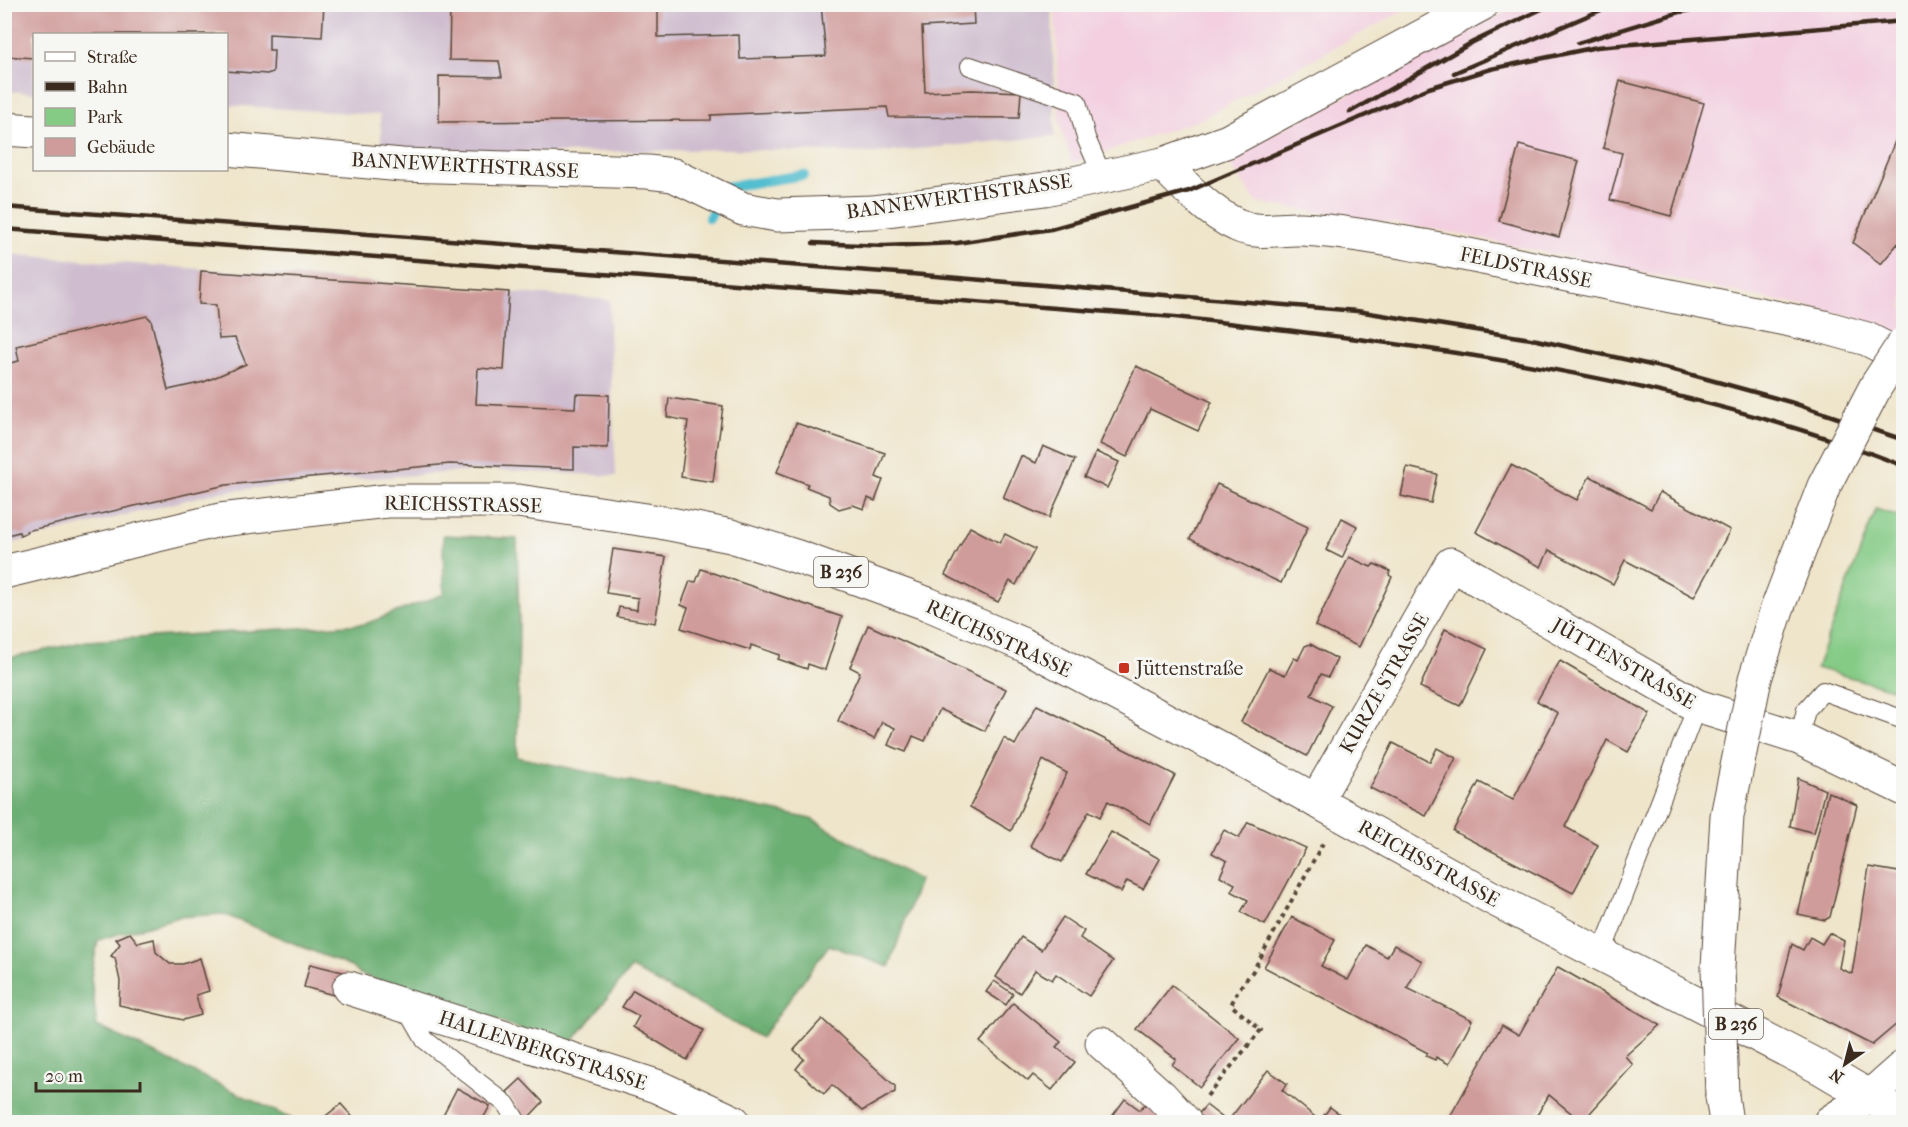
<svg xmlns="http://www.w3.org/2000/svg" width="1908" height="1127" viewBox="0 0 1908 1127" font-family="'IM FELL French Canon',serif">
<rect width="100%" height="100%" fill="#f6f6f2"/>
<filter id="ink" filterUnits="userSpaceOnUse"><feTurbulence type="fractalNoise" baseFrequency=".0167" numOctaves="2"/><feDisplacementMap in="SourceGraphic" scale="12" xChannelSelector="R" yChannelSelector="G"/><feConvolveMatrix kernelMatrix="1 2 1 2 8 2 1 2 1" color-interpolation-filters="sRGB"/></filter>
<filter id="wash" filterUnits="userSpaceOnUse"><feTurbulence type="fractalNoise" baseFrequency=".008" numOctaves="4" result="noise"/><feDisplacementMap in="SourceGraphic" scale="24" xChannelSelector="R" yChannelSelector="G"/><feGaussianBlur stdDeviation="1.35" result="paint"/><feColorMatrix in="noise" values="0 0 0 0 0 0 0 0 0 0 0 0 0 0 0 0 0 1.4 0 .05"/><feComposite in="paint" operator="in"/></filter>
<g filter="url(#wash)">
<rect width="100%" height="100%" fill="#efe5cb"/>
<g fill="#f3cfe0">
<polygon points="1055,5 1414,5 1199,120 1072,163 1059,122"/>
<polygon points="1518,5 1903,5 1903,342 1856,317 1439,230 1257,203 1226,159"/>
</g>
<g fill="#cfbdcf">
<polygon points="4,5 1052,5 1055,136 874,153 727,149 382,157 380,115 227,105 226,34 34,34 34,93 5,91"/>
<polygon points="4,254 610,300 609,332 616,476 490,470 337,480 218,492 5,545"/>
</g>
<polygon fill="#85cb86" stroke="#607a52" stroke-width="1.5" points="1876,509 1903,518 1903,692 1816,668"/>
<polygon fill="#6caf73" stroke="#546c48" stroke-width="1.5" points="443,535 517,539 519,623 517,757 811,819 919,880 889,967 829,945 761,1038 631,968 569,1046 360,974 351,967 223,914 179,917 98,940 91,977 97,1026 294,1120 292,1122 5,1122 4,659 87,641 365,624 444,594"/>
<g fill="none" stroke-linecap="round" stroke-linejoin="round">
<polyline stroke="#53becf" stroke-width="10" points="709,218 726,187 804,175"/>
</g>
<g id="blocks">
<g fill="#d09c9b">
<polygon points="4,4 324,4 322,37 269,34 269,50 274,50 273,72 267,74 226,71 226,34 34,34 34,58 4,56"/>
<polygon points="450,4 655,5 658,12 658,37 739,35 740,59 826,56 821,5 973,5 974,24 922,27 925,92 972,90 1021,92 1019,118 889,117 887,107 711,115 711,120 439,122 439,76 502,77 499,61 449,60"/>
<polygon points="1620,81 1704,103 1671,216 1610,200 1622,153 1603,148"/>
<polygon points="1903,122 1904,236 1881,264 1853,243"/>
<polygon points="1519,145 1579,161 1559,237 1499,221"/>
<polygon points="201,271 509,292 504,370 478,368 476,404 575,408 576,394 609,395 608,448 574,447 574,469 450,464 226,485 26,531 26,533 20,535 19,532 4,536 4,343 10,363 19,361 16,346 147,316 151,320 168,390 204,382 246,364 235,338 219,339 216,305 199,304"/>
<polygon points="1136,366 1212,402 1198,431 1150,409 1127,457 1100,444"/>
<polygon points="669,398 723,406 713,482 681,477 688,421 667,417"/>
<polygon points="796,423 885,453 876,477 883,480 875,501 868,498 864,509 853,505 839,509 830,503 829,496 806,487 808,484 777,472"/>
<polygon points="1043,446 1075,460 1049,518 1003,498 1021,456 1036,463"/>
<polygon points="1096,452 1119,462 1107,488 1084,477"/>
<polygon points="1511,465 1577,500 1590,476 1651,509 1660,492 1730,530 1694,597 1625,560 1613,584 1549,550 1541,567 1476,532"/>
<polygon points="1407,467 1437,474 1431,503 1401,496"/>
<polygon points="1217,484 1308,527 1281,583 1190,539"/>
<polygon points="1342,518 1357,526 1342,558 1326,550"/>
<polygon points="970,527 1000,543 1005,534 1035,549 1016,585 1010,581 998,602 945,575"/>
<polygon points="613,549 666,557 655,623 617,617 619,607 637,610 638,598 606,593"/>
<polygon points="1349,557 1371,567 1374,564 1390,571 1389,575 1392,577 1359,647 1315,626"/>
<polygon points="701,569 842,617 825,670 808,664 807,669 778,659 780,655 751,645 750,650 681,628 688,608 681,605 690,581 696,582"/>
<polygon points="868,625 1006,689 985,731 940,709 925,741 913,736 906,752 888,745 895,728 882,722 874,739 838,721 860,672 850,667"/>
<polygon points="1445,629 1487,649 1460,706 1420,687"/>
<polygon points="1310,644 1337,659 1328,677 1321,674 1311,695 1332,706 1307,756 1241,722 1269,668 1285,675 1294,658 1298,660 1305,646"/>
<polygon points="1560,661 1650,714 1628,752 1607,740 1565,827 1598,845 1573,893 1453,831 1479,782 1513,800 1558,713 1537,701"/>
<polygon points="1037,705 1175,775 1150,824 1108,801 1100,817 1089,811 1062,862 1030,846 1067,773 1043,760 1011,831 970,807 1004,738 1015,745"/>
<polygon points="1393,743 1430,762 1437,748 1456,758 1426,816 1370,788"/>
<polygon points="1798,778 1825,790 1814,833 1790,826"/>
<polygon points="1828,792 1857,805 1830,917 1825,920 1798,914"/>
<polygon points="1248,822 1306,848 1265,925 1241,912 1248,900 1231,891 1235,884 1220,876 1227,861 1212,853 1224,830 1239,838"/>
<polygon points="1111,832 1160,859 1143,889 1127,881 1121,892 1086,874"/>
<polygon points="1869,867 1904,873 1904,1018 1872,1045 1778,997 1792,944 1803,950 1810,937 1822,944 1829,933 1844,941 1839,968 1852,974"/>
<polygon points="1063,917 1084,931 1080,938 1113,961 1089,996 1056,974 1052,980 1035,970 1020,993 996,977 1021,937 1041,950"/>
<polygon points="1292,917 1335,940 1321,966 1348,980 1366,945 1387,957 1394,945 1422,961 1407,988 1472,1020 1449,1064 1436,1057 1435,1060 1426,1056 1428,1053 1264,967"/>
<polygon points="130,933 138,943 154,939 156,952 170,964 183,964 200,958 209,991 196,995 201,1015 183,1020 119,1005 120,981 115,958 111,956 120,944 116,939"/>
<polygon points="310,964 347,973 341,997 304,987"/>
<polygon points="1558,967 1660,1025 1625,1056 1633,1065 1582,1122 1549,1095 1533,1122 1453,1122 1448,1120 1502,1025 1519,1035"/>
<polygon points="994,981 1013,994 1006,1005 986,992"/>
<polygon points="1172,985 1239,1038 1200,1087 1172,1065 1176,1059 1137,1029"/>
<polygon points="633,990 704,1030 687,1060 633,1027 639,1016 622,1007"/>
<polygon points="1013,1003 1061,1042 1056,1047 1075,1062 1052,1090 1033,1075 1028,1081 980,1042"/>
<polygon points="822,1019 895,1086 895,1092 862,1111 832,1085 824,1094 796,1069 804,1059 794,1050"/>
<polygon points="1268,1070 1287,1084 1282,1090 1320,1121 1330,1107 1350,1122 1238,1122 1231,1117"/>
<polygon points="521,1079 543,1102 525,1121 507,1092"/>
<polygon points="457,1088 490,1106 481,1122 457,1122 443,1115"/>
<polygon points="1125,1099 1140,1110 1143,1106 1152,1105 1164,1122 1108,1122"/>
<polygon points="341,1104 357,1122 318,1122"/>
<polygon points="1206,1105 1228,1122 1202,1122 1196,1117"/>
</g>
</g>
</g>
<g filter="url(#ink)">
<use href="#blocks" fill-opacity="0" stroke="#564638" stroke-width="1.5"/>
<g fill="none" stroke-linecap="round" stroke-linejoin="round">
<defs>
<g id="service">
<polyline points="970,66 1077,102 1086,138 1102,175"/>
<polyline points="1799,738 1806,710 1823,691 1904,720"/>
<polyline points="1601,955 1697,706"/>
<polyline points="406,1007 425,1040 506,1104 517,1122"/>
</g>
<g id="minor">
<polyline points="4,129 34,131"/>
<polyline points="226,149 402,165 648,172 673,175 743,209 777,215 873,212 1045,189 1163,164 1228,141 1482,4"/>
<path d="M 1163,164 C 1183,185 1210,213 1237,225 C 1258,235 1279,228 1301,229 C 1342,231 1384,239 1424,246 L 1824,327 L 1867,339 L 1904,358"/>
<polyline points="1316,801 1451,564 1697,706 1799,738 1904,789"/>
<polyline points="349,988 656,1086 734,1122"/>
<polyline points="1102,1043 1161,1096 1185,1122"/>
<polyline points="1830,1122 1870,1096 1904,1066"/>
</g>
<polyline id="secondary" points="1722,1096 1726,1122"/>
<polyline id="primary" points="4,572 220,520 387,501 518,501 660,522 731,536 798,557 928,604 1024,645 1244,761 1492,898 1821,1068 1904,1117"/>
</defs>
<use href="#service" stroke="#564638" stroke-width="20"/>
<use href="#minor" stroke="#564638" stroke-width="35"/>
<use href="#secondary" stroke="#564638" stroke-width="35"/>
<use href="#primary" stroke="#564638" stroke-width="35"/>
<polyline stroke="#564638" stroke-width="4" stroke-dasharray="4.5 4.5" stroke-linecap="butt" points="1207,1096 1261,1030 1231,1005 1238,990 1253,971 1323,843"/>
<use href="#service" stroke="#fff" stroke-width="18"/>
<use href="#minor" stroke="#fff" stroke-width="33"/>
<use href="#secondary" stroke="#fff" stroke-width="33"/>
<use href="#primary" stroke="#fff" stroke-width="33"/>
<g stroke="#3b2a1e" stroke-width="4.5">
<polyline points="1578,43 1680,12 1731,4"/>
<polyline points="1454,73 1615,4"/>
<polyline points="1350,112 1473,42 1552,4"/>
<polyline points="4,207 911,274 1357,311 1537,340 1678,371 1790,402 1904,440"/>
<path d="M 4,229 L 1175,317 C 1421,345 1671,375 1904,466"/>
<polyline points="813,243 884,246 957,243 1051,229 1189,191 1429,88 1491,69 1597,47 1904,21"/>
</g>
<defs>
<polyline id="secondary-bridge" points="1722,1096 1718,967 1727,816 1755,679 1777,609 1824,486 1876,386 1904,343"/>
</defs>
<use href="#secondary-bridge" stroke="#564638" stroke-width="35" stroke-linecap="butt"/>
<use href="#secondary-bridge" stroke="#fff" stroke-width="33"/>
</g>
</g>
<rect fill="#c8321e" stroke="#f6f6f2" stroke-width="2" x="1118" y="662" width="12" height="12" rx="3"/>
<g text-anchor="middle" stroke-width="6" stroke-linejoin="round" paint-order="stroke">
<g fill="#f6f6f2" stroke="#73675e" stroke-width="1.5">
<rect x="814" y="557" width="54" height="30" rx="4.5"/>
<rect x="1709" y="1009" width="54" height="30" rx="4.5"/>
</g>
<g font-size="18" font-weight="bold" fill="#3b2a1e">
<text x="841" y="578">B 236</text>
<text x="1736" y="1030">B 236</text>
</g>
<g font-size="20" fill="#3b2a1e" stroke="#f6f6f2">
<text transform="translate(465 165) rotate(3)" y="7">BANNEWERTHSTRASSE</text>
<text transform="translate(959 196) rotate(-8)" y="7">BANNEWERTHSTRASSE</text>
<text transform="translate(1526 267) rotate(12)" y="7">FELDSTRASSE</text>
<text transform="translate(463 504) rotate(1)" y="7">REICHSSTRASSE</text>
<text transform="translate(999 638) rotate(25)" y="7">REICHSSTRASSE</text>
<text transform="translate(1624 663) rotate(30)" y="7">JÜTTENSTRASSE</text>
<text transform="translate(1384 683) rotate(-60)" y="7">KURZE STRASSE</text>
<text transform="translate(1429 863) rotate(29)" y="7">REICHSSTRASSE</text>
<text transform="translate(543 1050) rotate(18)" y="7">HALLENBERGSTRASSE</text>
</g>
<g font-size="20" fill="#3b2a1e" stroke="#f6f6f2" text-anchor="start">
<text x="1136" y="675">Jüttenstraße</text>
</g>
</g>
<rect width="1908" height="1127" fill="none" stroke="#f6f6f2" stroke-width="24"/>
<rect x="33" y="33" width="195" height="138" fill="#f6f6f2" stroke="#aba49d" stroke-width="1.5"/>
<rect x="45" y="52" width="30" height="9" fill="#ffffff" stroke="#aba49d" stroke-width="1.5"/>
<text x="87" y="63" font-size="18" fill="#3b2a1e">Straße</text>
<rect x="45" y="82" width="30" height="9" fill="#3b2a1e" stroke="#aba49d" stroke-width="1.5"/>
<text x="87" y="93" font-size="18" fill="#3b2a1e">Bahn</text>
<rect x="45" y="108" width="30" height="18" fill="#85cb86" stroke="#aba49d" stroke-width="1.5"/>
<text x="87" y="123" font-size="18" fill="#3b2a1e">Park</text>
<rect x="45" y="138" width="30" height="18" fill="#d09c9b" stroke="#aba49d" stroke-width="1.5"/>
<text x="87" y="153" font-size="18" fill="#3b2a1e">Gebäude</text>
<g transform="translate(1845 1064) rotate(215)" stroke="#f6f6f2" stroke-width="4.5" paint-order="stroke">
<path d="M0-4.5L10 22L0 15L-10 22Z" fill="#3b2a1e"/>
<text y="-9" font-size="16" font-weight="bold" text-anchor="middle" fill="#3b2a1e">N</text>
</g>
<path d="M36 1082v9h104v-9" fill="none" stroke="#3b2a1e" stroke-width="3"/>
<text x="45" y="1082" font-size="18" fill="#3b2a1e" stroke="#f6f6f2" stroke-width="4.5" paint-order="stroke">20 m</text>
</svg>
